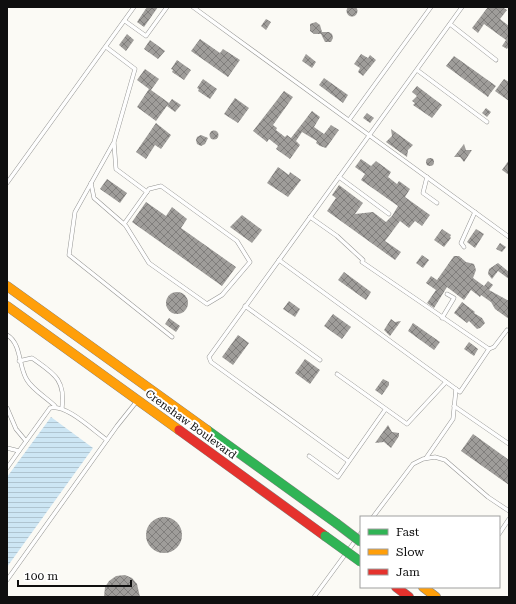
<svg xmlns="http://www.w3.org/2000/svg" width="516" height="604" viewBox="0 0 516 604" font-family="'Roboto Serif',serif">
<defs>
<pattern id="water-rules" width="6" height="5" patternUnits="userSpaceOnUse"><rect width="6" height="5" fill="#cde6f4"/><path d="M0 2.5h6" fill="none" stroke="#afc4d0"/></pattern>
<pattern id="building-cross-hatch" width="8" height="8" patternUnits="userSpaceOnUse"><rect width="8" height="8" fill="#9f9d9a"/><path d="M0 0l8 8M0 8l8-8" fill="none" stroke="#807e7c"/></pattern>
</defs>
<rect width="100%" height="100%" fill="#fbfaf5"/>
<polygon fill="url(#water-rules)" points="51,417 93,448 7,567 7,477"/>
<g fill="url(#building-cross-hatch)">
<circle cx="352" cy="11" r="5.5"/>
<polygon points="147,7 158,7 144,27 137,22"/>
<polygon points="488,7 502,7 507,10 500,19 509,26 509,46 507,49 502,46 506,40 484,24 478,33 472,28"/>
<polygon points="266,19 271,22 266,30 261,26"/>
<polygon points="316,22 320,25 322,32 329,32 332,34 333,38 331,42 325,42 321,34 314,34 310,31 310,24"/>
<polygon points="127,34 134,40 126,51 119,45"/>
<polygon points="200,39 220,53 223,49 240,60 228,77 191,51"/>
<polygon points="150,40 165,51 158,59 144,49"/>
<polygon points="306,54 316,62 312,68 302,61"/>
<polygon points="361,54 368,58 370,55 376,60 363,76 358,72 360,68 354,64"/>
<polygon points="454,56 496,86 489,95 488,97 446,66"/>
<polygon points="177,60 191,70 184,80 172,72 173,70 171,69"/>
<polygon points="145,69 159,79 151,90 169,103 156,121 137,107 149,89 137,80"/>
<polygon points="324,78 348,95 343,103 319,85"/>
<polygon points="203,79 217,89 210,99 198,91 199,89 197,88"/>
<polygon points="504,79 509,82 509,101 495,91"/>
<polygon points="417,86 442,105 432,118 413,105 415,103 412,101 417,96 412,92"/>
<polygon points="284,91 293,97 273,125 277,128 276,130 285,137 287,135 291,138 312,111 320,117 314,127 324,134 331,125 339,130 326,148 320,146 316,143 317,141 302,132 296,141 300,145 290,159 276,149 278,146 269,139 267,142 253,131"/>
<polygon points="235,98 249,108 238,123 224,114"/>
<polygon points="172,99 181,105 175,112 167,106"/>
<polygon points="486,108 491,112 487,117 482,113"/>
<polygon points="367,113 374,118 370,123 363,118"/>
<polygon points="156,123 171,135 161,149 155,145 146,159 136,152"/>
<polygon points="391,129 413,145 408,150 407,157 386,142 392,136"/>
<circle cx="214" cy="135" r="4.5"/>
<polygon points="201,135 208,138 205,144 201,146 197,144 196,140 197,137"/>
<polygon points="464,144 466,150 472,150 464,162 460,157 454,157"/>
<circle cx="430" cy="162" r="4"/>
<polygon points="361,159 371,166 376,161 391,172 388,177 397,184 399,181 410,189 405,197 430,215 422,226 415,221 409,228 400,221 385,241 401,252 395,260 327,211 336,198 332,195 339,185 363,203 355,214 373,212 386,222 392,216 398,206 361,180 365,174 355,167"/>
<polygon points="509,160 509,175 502,170"/>
<polygon points="278,167 289,175 290,172 301,180 288,197 267,183"/>
<polygon points="107,179 127,193 120,203 100,189"/>
<polygon points="146,202 166,216 172,207 187,219 181,228 236,267 222,286 132,222"/>
<polygon points="242,215 262,230 252,243 230,227"/>
<polygon points="442,229 451,235 450,237 451,238 444,247 434,240"/>
<polygon points="476,229 484,234 475,248 467,242"/>
<polygon points="500,243 506,247 502,252 496,249"/>
<polygon points="422,255 429,260 423,268 416,263"/>
<polygon points="454,256 459,256 466,262 474,264 476,270 473,278 484,286 488,281 493,285 489,290 509,301 509,319 495,309 491,302 481,295 480,297 471,290 464,300 447,287 434,308 427,303 436,290 426,283 431,276 437,280"/>
<polygon points="498,263 509,272 509,279 498,271 492,279 488,274 489,269"/>
<polygon points="344,272 371,292 366,300 338,280"/>
<circle cx="177" cy="303" r="11"/>
<polygon points="289,301 300,309 295,317 283,309"/>
<polygon points="462,302 475,312 474,313 482,318 485,323 480,328 477,329 469,321 467,323 454,313"/>
<polygon points="333,314 351,327 342,339 324,326"/>
<polygon points="169,318 180,326 176,332 165,324"/>
<polygon points="391,319 395,322 401,321 390,336 384,330"/>
<polygon points="413,323 440,342 434,350 408,331"/>
<polygon points="238,335 249,343 233,365 222,357"/>
<polygon points="469,342 478,349 474,356 464,349"/>
<polygon points="305,359 320,370 310,384 295,373"/>
<polygon points="383,379 389,382 389,385 382,395 375,390"/>
<polygon points="388,425 392,432 399,433 399,436 391,448 384,442 375,443"/>
<polygon points="473,434 509,460 509,485 461,451"/>
<circle cx="164" cy="535" r="18"/>
<polygon points="125,575 132,578 137,584 140,597 104,597 105,587 109,581 116,576"/>
</g>
<g fill="none" stroke-linecap="round" stroke-linejoin="round">
<defs>
<g id="lane">
<polyline points="193,7 509,237"/>
<polyline points="125,21 146,36 167,7"/>
<polyline points="450,24 496,60"/>
<polyline points="106,47 135,69 114,142 75,212 69,255 172,337"/>
<polyline points="417,70 487,122"/>
<polyline points="349,120 431,7"/>
<polyline points="114,143 116,169 147,192"/>
<polyline points="339,177 389,214"/>
<polyline points="427,177 423,193 437,203"/>
<polyline points="7,183 134,7"/>
<polyline points="91,183 94,198 124,224 126,226 149,263 207,304 222,295 250,262 237,241 161,186 149,189 124,224"/>
<polyline points="310,217 337,236 363,260 362,262 489,349"/>
<polyline points="464,247 461,243 475,212"/>
<polyline points="279,260 460,392 489,349 494,347 507,330"/>
<polyline points="245,306 320,360"/>
<polyline points="442,318 454,298 447,294"/>
<path d="M 7,335 C 22,344 18,366 27,380 C 33,390 47,398 55,406"/>
<path d="M 19,361 L 32,358 C 53,373 66,379 62,408"/>
<polyline points="337,374 407,424 446,382"/>
<polyline points="454,406 509,444"/>
<polyline points="7,408 16,429 26,441"/>
<path d="M 7,448 L 19,451 L 50,408 C 65,403 94,431 107,440"/>
<polyline points="309,456 338,477 385,410"/>
<polyline points="426,458 453,419 456,389"/>
<polyline points="348,461 211,362 209,357 462,7"/>
<polyline points="7,468 19,451"/>
<polyline points="373,517 413,464 423,459 435,457 445,460 488,497 509,511"/>
<polyline points="499,534 509,519"/>
<polyline points="7,580 117,426 137,401"/>
<polyline points="314,597 361,533"/>
</g>
<polyline id="fast" points="207,430 336,523"/>
<g id="slow">
<polyline points="7,286 207,430"/>
<polyline points="7,306 179,430"/>
<polyline points="423,587 436,597"/>
</g>
<g id="jam">
<polyline points="179,430 325,536"/>
<polyline points="396,587 409,597"/>
</g>
</defs>
<use href="#lane" stroke="#959593" stroke-width="4.5"/>
<use href="#fast" stroke="#838280" stroke-width="10"/>
<use href="#slow" stroke="#838280" stroke-width="10"/>
<use href="#jam" stroke="#838280" stroke-width="10"/>
<use href="#lane" stroke="#fefefe" stroke-width="3.5"/>
<use href="#fast" stroke="#30b455" stroke-width="9"/>
<use href="#slow" stroke="#ff9f0a" stroke-width="9"/>
<use href="#jam" stroke="#e5322d" stroke-width="9"/>
<defs>
<g id="fast-bridge">
<polyline points="336,523 361,542"/>
<polyline points="325,536 361,562"/>
</g>
</defs>
<use href="#fast-bridge" stroke="#838280" stroke-width="10" stroke-linecap="butt"/>
<use href="#fast-bridge" stroke="#30b455" stroke-width="9"/>
</g>
<g text-anchor="middle" stroke-width="4" stroke-linejoin="round" paint-order="stroke">
<g font-size="11" fill="#0f0f0f" stroke="#fff">
<text transform="translate(191 424) rotate(36)" y="4">Crenshaw Boulevard</text>
</g>
</g>
<rect width="516" height="604" fill="none" stroke="#0f0f0f" stroke-width="16"/>
<rect x="360" y="516" width="140" height="72" fill="#ffffff" stroke="#9f9f9f"/>
<rect x="368" y="529" width="20" height="6" fill="#30b455" stroke="#9f9f9f"/>
<text x="396" y="536" font-size="12" fill="#0f0f0f">Fast</text>
<rect x="368" y="549" width="20" height="6" fill="#ff9f0a" stroke="#9f9f9f"/>
<text x="396" y="556" font-size="12" fill="#0f0f0f">Slow</text>
<rect x="368" y="569" width="20" height="6" fill="#e5322d" stroke="#9f9f9f"/>
<text x="396" y="576" font-size="12" fill="#0f0f0f">Jam</text>
<path d="M18 580v6h113v-6" fill="none" stroke="#0f0f0f" stroke-width="2"/>
<text x="24" y="580" font-size="12" fill="#0f0f0f" stroke="#ffffff" stroke-width="3" paint-order="stroke">100 m</text>
</svg>
